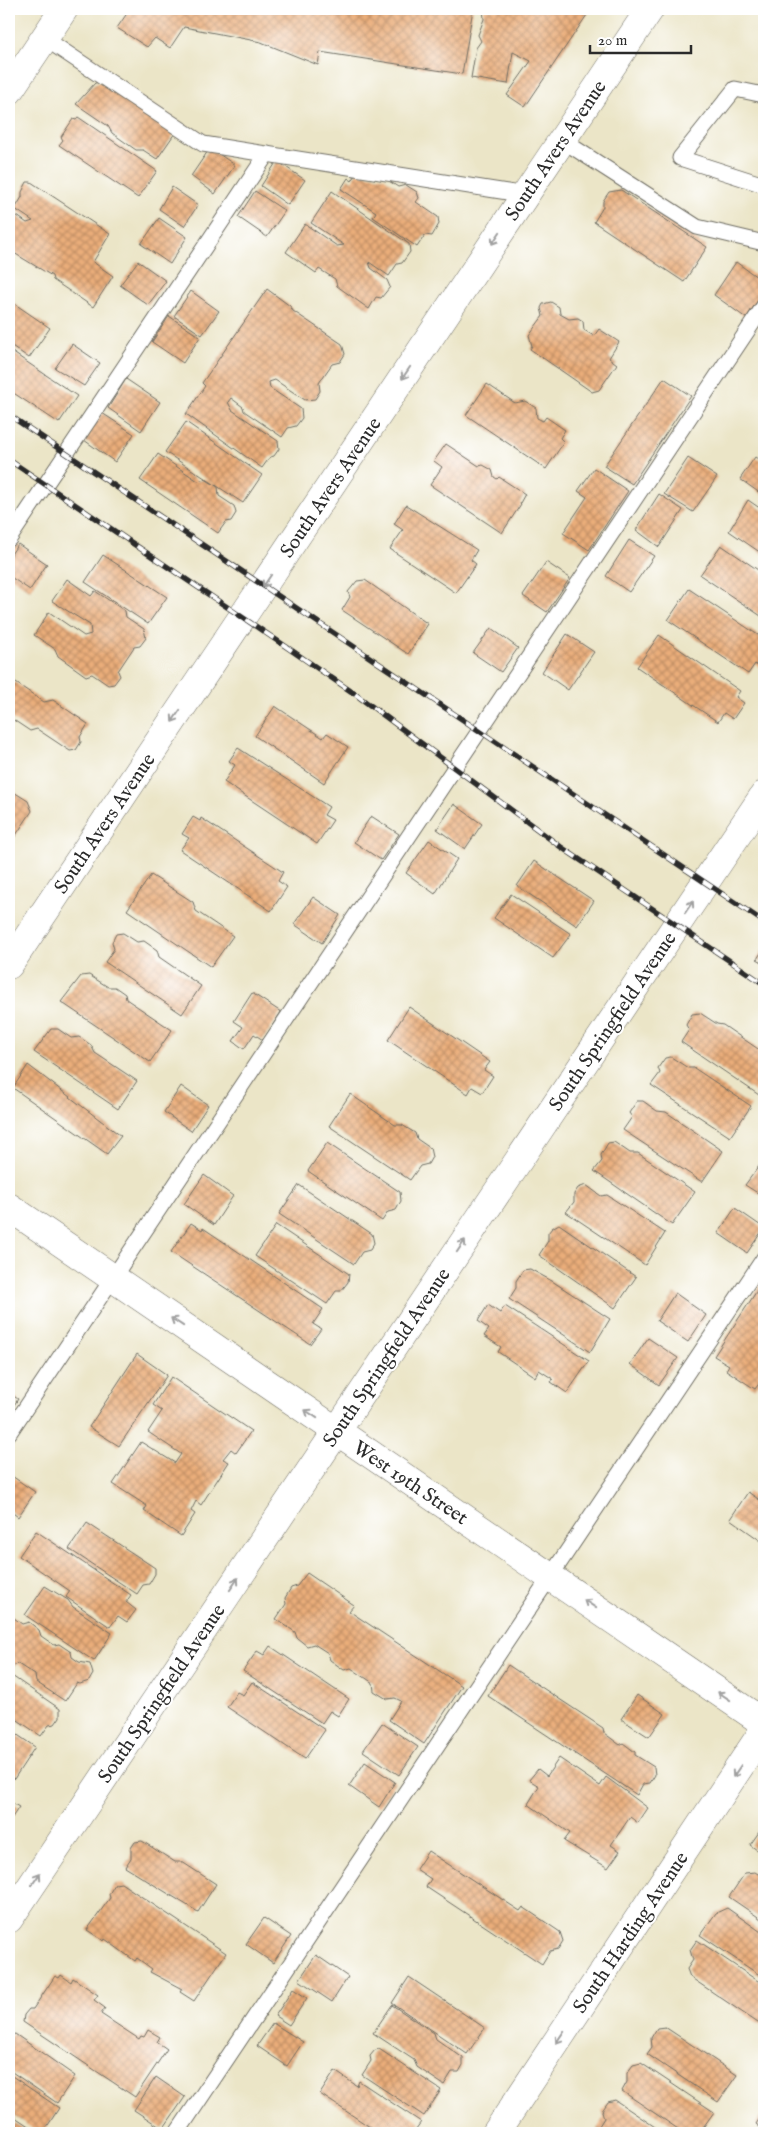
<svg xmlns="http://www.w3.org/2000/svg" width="773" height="2142" viewBox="0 0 773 2142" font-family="'IM FELL English',serif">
<defs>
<pattern id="building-cross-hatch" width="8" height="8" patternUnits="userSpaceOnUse" patternTransform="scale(1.25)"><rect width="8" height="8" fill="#eaad7a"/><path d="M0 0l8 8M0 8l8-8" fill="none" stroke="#be8d64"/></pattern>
</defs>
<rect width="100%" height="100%" fill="#fff"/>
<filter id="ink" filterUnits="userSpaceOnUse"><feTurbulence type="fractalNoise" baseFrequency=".02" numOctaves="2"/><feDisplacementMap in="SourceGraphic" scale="10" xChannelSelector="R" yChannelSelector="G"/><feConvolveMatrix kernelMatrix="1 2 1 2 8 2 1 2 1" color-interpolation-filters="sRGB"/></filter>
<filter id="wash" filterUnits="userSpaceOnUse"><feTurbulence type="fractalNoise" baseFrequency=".0096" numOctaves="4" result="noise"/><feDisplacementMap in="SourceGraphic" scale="20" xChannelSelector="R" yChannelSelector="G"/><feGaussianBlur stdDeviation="1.12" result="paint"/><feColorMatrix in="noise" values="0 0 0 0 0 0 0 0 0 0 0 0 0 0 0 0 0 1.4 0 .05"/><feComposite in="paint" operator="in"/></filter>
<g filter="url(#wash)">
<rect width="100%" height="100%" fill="#ebe5c7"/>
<g id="blocks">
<g fill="url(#building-cross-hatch)">
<polygon points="130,9 473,9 462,74 320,52 318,65 261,42 184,27 170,48 155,38 147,47 117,28"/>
<polygon points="483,9 591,9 525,107 507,95 531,61 513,52 508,84 471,78 476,48 481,41 478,35 484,19"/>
<polygon points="101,82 175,133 157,159 143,150 136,150 112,133 108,126 76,104 95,83"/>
<polygon points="78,117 157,171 138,198 59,145 63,140 61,137 73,119 76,120"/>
<polygon points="210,148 235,165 215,194 191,176"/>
<polygon points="277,161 305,180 288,205 261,186"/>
<polygon points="357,173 383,177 398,187 406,185 417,192 419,198 416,202 438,217 439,224 432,236 425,235 417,247 373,217 376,212 341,189 348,178 352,181"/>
<polygon points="27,182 31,182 110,234 93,262 113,276 93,307 53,280 52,276 9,250 9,214 13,213 27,223 33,221 15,209 22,197 22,192"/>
<polygon points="172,187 198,205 184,226 159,209"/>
<polygon points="621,190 707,247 684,282 594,222 603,207 603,201 609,192"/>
<polygon points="255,191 285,211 267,237 238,217"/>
<polygon points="332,191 409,244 410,252 402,263 397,264 389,276 369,262 371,268 387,280 390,287 381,298 376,297 369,309 337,286 335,279 319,269 316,273 286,252 305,224 337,246 344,245 311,223"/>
<polygon points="159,218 187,237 170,264 141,244"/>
<polygon points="138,261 166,281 148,305 120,285"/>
<polygon points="736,262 764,282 764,291 746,318 714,295"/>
<polygon points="267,289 290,306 293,311 342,344 345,354 340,362 332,364 325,374 319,383 320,391 315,399 305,400 275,380 269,382 270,388 301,409 302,418 296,426 288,428 282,437 244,411 243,407 231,398 228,402 232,410 278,441 279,449 274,456 270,457 262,468 186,414 205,386 202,383"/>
<polygon points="191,291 219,311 202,335 174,316"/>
<polygon points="9,300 50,328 29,358 9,344"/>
<polygon points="551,302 559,307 560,314 569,319 578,318 583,321 584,330 594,336 599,329 619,342 609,358 617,364 599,390 592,392 530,349 532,346 529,335 543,316 541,308 543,304"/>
<polygon points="169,316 200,337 183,363 152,342"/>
<polygon points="72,344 100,363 84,386 55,368"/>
<polygon points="9,350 77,396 59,423 9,390"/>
<polygon points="664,378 691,396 632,484 604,466"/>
<polygon points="126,379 160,402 141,431 108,408"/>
<polygon points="487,384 515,403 525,401 536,408 537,418 543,421 546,417 565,430 560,438 564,442 546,469 466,415"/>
<polygon points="102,413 134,434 115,462 84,440"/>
<polygon points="186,422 262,475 243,503 165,452"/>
<polygon points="446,444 479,466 483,465 492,470 494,477 497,479 499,477 525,494 520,503 521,504 502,533 430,485 442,467 434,461"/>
<polygon points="158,454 198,481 205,479 218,487 219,496 234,506 236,513 231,521 226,522 218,533 140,480"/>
<polygon points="755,457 764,463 764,496 740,479"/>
<polygon points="688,458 717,477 693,512 664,494"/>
<polygon points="594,468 628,491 589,550 563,533 587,497 578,491"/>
<polygon points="659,494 683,510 659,547 636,530"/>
<polygon points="748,500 764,511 764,555 729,531"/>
<polygon points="406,505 477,550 471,560 476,564 456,593 390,549 403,530 394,524"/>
<polygon points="629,540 654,556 629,592 606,576"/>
<polygon points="18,544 47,564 30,590 9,576 9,557"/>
<polygon points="721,545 764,574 764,618 700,575"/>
<polygon points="103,555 167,597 148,624 85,582"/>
<polygon points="546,562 570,578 547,612 523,596"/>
<polygon points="67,579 91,596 95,591 125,611 126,617 144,629 146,638 140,646 134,647 118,671 120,676 114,684 108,685 92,674 86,676 58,656 55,649 34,635 49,612 84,636 91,634 90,625 52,601"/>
<polygon points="365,580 428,624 408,654 342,610 350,597 348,592 357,581"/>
<polygon points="689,589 764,639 764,671 755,664 748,674 668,620"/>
<polygon points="491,628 518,648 501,672 473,653"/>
<polygon points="567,634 594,652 568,690 542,672"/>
<polygon points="659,635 740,691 736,697 744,703 733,719 724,713 718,722 637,667"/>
<polygon points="13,681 44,702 53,700 88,724 80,737 81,742 76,750 70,751 37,729 30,731 9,717 9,687"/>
<polygon points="275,706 323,738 327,733 348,747 324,783 255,736"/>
<polygon points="238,748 329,807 324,815 333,820 317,844 224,782 235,765 229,761"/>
<polygon points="9,789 28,801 32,811 14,838 9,835"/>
<polygon points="454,804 482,824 465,849 437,829"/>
<polygon points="371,816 399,834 381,860 354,842"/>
<polygon points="193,817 200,821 201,818 283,872 278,881 287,887 271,911 180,850 189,838 182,834"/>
<polygon points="429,840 457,859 435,894 406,873"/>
<polygon points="534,861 594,901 577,926 517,886"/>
<polygon points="151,875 193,902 196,911 233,936 211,967 127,910"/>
<polygon points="511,894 571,934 553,958 494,918"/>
<polygon points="313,897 340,915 322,943 294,924"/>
<polygon points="123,933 137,942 144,941 157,950 159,957 201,986 182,1014 105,962 114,949 112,942 116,934"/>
<polygon points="764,948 764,963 757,959"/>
<polygon points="89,975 108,987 115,987 125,994 126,999 172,1030 150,1062 61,1002 81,976"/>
<polygon points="252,993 281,1012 263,1040 254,1034 244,1049 233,1041 243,1027 234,1021"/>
<polygon points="409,1007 490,1062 484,1070 493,1076 482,1093 472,1087 468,1094 388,1040"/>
<polygon points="700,1013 717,1024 723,1025 764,1053 764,1087 759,1095 681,1042 689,1030 686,1025 692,1014"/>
<polygon points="51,1029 58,1029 71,1038 79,1037 91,1045 95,1053 137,1081 118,1109 34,1052"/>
<polygon points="671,1057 688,1068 694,1068 751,1106 730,1137 651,1085 660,1073 658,1068 665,1058"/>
<polygon points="28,1065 121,1136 107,1154 13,1088"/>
<polygon points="181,1086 208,1105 191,1131 164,1112"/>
<polygon points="350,1094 395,1125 402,1125 415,1133 417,1139 430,1148 432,1157 428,1164 420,1166 410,1180 329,1126"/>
<polygon points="637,1101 643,1101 657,1111 666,1112 723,1151 702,1182 623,1130 632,1117 629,1113"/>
<polygon points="614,1142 630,1153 638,1153 695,1192 672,1225 594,1171 602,1161 601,1155 608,1143"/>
<polygon points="327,1143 400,1192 401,1201 396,1210 388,1212 382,1221 308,1171"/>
<polygon points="762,1162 764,1163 764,1197 745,1185"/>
<polygon points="204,1175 233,1196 214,1225 184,1204"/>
<polygon points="299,1185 372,1234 374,1243 370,1250 362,1252 354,1264 279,1214"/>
<polygon points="586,1185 601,1196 607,1195 665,1233 645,1265 566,1212 574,1202 574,1194 578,1188"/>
<polygon points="735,1208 764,1228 747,1253 718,1233"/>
<polygon points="191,1223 202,1230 203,1228 323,1309 313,1324 321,1329 310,1344 171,1252"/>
<polygon points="559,1224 636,1277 615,1308 539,1255 548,1241 548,1233 552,1228"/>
<polygon points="276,1225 349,1274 348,1282 341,1291 336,1291 327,1304 255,1256"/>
<polygon points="530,1269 552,1281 610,1319 590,1352 509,1299 516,1288 516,1281 523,1270"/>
<polygon points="764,1280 764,1384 761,1381 755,1389 726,1370 729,1365 714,1356"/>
<polygon points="675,1293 706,1315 688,1342 657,1321"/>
<polygon points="488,1305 500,1313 505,1306 589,1361 567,1393 551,1382 553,1379 539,1370 535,1377 498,1352 501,1347 484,1336 489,1329 478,1321"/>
<polygon points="648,1338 678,1358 659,1385 630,1364"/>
<polygon points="137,1354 167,1375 119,1446 89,1427"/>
<polygon points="171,1377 251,1431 236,1453 231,1449 223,1459 229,1462 201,1505 196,1501 191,1511 195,1514 181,1536 144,1511 147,1506 113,1484 141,1442 175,1463 181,1454 148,1432 162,1411 153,1405"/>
<polygon points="9,1393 18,1399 9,1413"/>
<polygon points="9,1474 35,1492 18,1517 9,1510"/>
<polygon points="748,1492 764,1503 764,1543 730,1519"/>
<polygon points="87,1523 155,1568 155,1574 149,1584 143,1585 137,1594 69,1549"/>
<polygon points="36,1531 131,1595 126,1602 136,1610 127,1622 118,1616 110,1627 66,1597 70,1591 19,1556"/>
<polygon points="307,1573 354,1605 349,1611 462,1686 424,1744 389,1720 401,1701 395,1698 387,1699 374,1691 373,1683 351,1668 344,1670 330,1660 328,1653 314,1644 307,1646 297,1638 295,1632 276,1619 286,1604 285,1598 291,1588 297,1586"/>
<polygon points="45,1586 68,1600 73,1607 112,1633 94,1661 25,1615"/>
<polygon points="10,1615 22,1624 29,1622 39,1630 41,1636 54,1645 59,1644 71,1652 72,1657 79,1662 90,1664 93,1674 89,1681 80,1684 77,1683 65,1701 36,1682 35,1675 18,1664 12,1666 9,1664"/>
<polygon points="270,1646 349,1699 338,1716 330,1711 322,1723 243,1671 257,1651 264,1655"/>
<polygon points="508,1665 603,1728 604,1733 620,1745 623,1743 635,1752 635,1755 654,1767 655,1775 650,1783 643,1784 637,1795 488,1696"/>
<polygon points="9,1674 60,1709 60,1717 55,1724 49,1725 41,1736 9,1714"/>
<polygon points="252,1682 325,1730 305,1759 227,1707 237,1692 243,1695"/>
<polygon points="637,1695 665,1714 649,1737 621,1719"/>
<polygon points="382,1723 418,1747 399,1775 363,1751"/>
<polygon points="9,1729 35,1747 14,1779 9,1775"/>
<polygon points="559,1758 600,1786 606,1777 648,1808 638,1823 630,1817 611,1845 620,1851 608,1868 564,1841 570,1833 528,1804 539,1786 529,1780 538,1769 547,1776"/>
<polygon points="365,1762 395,1782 379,1807 349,1786"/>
<polygon points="9,1801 19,1807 9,1822"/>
<polygon points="764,1825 764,1855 750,1845"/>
<polygon points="142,1841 175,1862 182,1862 216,1884 198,1912 125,1867 131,1858 131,1848 135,1842"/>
<polygon points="428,1851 520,1911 523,1907 560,1932 563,1941 558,1949 550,1951 542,1964 426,1887 431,1879 416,1869"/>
<polygon points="755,1872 764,1878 764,1921 729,1897 745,1873"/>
<polygon points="121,1883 226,1953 194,2001 180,1992 182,1989 150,1972 152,1969 137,1958 135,1961 105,1939 104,1941 87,1930 110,1898 109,1894 115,1884"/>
<polygon points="727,1908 764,1934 764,1978 700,1935 716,1913"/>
<polygon points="264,1918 291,1936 273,1963 246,1944"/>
<polygon points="697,1940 764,1985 764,2020 761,2025 690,1977 687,1969 693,1960 690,1950"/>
<polygon points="316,1955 348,1977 332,2002 299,1980"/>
<polygon points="61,1975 71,1982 73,1978 98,1995 94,2000 105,2008 101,2014 139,2039 141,2036 144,2037 148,2030 160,2037 157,2042 167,2049 135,2097 23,2022 24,2015 29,2009 33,2009 55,1976 59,1978"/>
<polygon points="409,1977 485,2028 467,2054 392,2003"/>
<polygon points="293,1989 307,1998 289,2025 275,2016"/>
<polygon points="392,2005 434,2033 436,2039 463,2058 463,2065 459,2072 452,2072 444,2085 417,2067 414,2060 373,2033"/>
<polygon points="273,2023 303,2042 287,2066 257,2046"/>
<polygon points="665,2027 737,2075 718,2102 647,2054 652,2047 651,2038 657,2028"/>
<polygon points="15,2034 75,2076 57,2103 9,2070 9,2036"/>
<polygon points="379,2049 441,2090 424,2116 362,2075 371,2061 370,2056 375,2050"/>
<polygon points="641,2063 714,2112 699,2133 684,2133 622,2091 627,2082 627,2073 633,2065"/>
<polygon points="335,2071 357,2086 359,2081 421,2122 413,2133 379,2133 320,2094"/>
<polygon points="9,2074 59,2108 43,2133 39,2133 9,2113"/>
<polygon points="156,2077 185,2097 163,2129 134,2110"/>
<polygon points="615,2100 664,2133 603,2133 597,2129 604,2118 602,2111 608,2102"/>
<polygon points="764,2112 764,2130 756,2124"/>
<polygon points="14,2123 29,2133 9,2133"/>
</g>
</g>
</g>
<g filter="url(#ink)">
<use href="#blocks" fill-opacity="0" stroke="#6e6c62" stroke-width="1"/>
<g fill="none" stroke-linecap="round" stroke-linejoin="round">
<defs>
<g id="lane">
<polyline points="44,38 203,144 526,195"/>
<polyline points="764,95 735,89 680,158 764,185"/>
<polyline points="562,140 697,227 764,243"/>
<polyline points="9,539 267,154"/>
<polyline points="9,1433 764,306"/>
<polyline points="177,2133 764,1258"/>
</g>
<g id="street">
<polyline points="9,91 64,9"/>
<polyline points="9,965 650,9"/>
<polyline points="9,1207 764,1723"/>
<polyline points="9,1919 764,795"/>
<polyline points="496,2133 764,1730"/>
</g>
</defs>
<use href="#lane" stroke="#6e6c62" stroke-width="17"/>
<use href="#street" stroke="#6e6c62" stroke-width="29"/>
<use href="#lane" stroke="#fff" stroke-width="15"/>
<use href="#street" stroke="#fff" stroke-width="28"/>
<defs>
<g id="rail">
<polyline points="9,415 764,922"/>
<polyline points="9,460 291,650 355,694 561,847 764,984"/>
</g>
</defs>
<use href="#rail" stroke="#2b2b2b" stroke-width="5.5"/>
<use href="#rail" stroke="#fff" stroke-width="4" stroke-dasharray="11" stroke-linecap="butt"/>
</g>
<defs><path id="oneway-shaft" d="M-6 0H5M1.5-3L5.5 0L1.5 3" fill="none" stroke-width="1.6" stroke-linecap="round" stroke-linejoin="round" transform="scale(1.25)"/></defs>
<g stroke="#a0a0a0">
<use href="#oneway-shaft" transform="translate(496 238) rotate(124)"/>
<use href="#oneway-shaft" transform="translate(406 373) rotate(124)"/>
<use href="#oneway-shaft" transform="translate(267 581) rotate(124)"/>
<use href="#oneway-shaft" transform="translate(176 716) rotate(124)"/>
<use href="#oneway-shaft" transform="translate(689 907) rotate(-56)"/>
<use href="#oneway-shaft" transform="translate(461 1246) rotate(-56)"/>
<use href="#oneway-shaft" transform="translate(177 1322) rotate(-146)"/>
<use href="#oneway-shaft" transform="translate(311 1414) rotate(-146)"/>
<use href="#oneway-shaft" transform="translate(234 1584) rotate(-56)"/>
<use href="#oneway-shaft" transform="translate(590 1604) rotate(-146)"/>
<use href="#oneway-shaft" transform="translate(724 1696) rotate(-146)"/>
<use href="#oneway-shaft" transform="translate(737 1771) rotate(124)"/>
<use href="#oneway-shaft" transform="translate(36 1879) rotate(-56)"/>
<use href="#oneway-shaft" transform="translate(560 2037) rotate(124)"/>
</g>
</g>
<g text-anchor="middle" stroke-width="4" stroke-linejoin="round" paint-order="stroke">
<g font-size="20" fill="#2b2b2b" stroke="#fff">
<text transform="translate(555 150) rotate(-56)" y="7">South Avers Avenue</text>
<text transform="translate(330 487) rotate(-56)" y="7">South Avers Avenue</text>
<text transform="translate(104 823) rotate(-56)" y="7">South Avers Avenue</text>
<text transform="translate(612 1021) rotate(-56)" y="7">South Springfield Avenue</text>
<text transform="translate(386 1357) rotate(-56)" y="7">South Springfield Avenue</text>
<text transform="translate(411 1482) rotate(34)" y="7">West 19th Street</text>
<text transform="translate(161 1693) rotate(-56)" y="7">South Springfield Avenue</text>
<text transform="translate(630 1932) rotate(-56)" y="7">South Harding Avenue</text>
</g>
</g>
<rect width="773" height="2142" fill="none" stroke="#fff" stroke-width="30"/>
<path d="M590 45v8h101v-8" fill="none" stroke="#2b2b2b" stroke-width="2.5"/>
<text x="598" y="45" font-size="15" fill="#2b2b2b" stroke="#ffffff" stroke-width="4" paint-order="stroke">20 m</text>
</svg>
